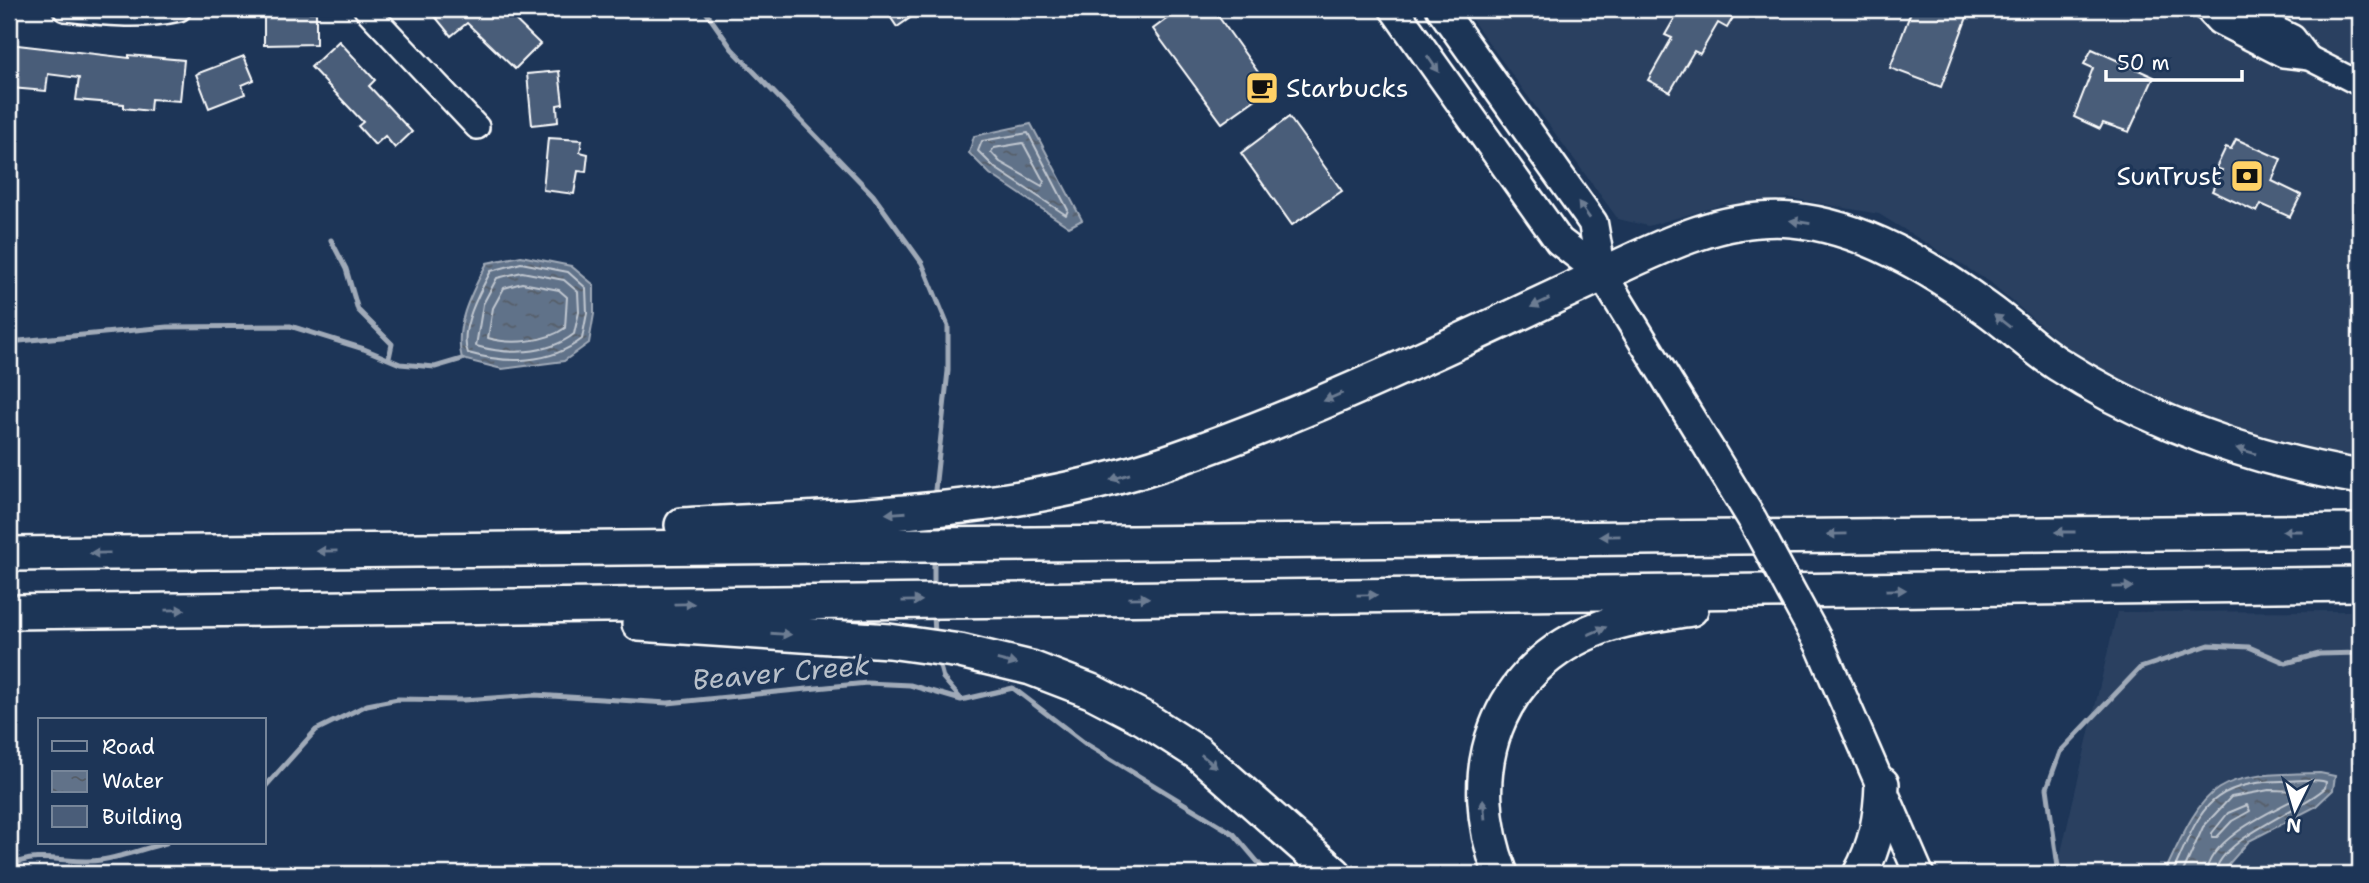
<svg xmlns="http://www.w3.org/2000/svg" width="2369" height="883" viewBox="0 0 2369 883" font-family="'Shantell Sans',sans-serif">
<defs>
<pattern id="water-ripples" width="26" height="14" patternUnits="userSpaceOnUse" patternTransform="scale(1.75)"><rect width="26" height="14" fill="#617289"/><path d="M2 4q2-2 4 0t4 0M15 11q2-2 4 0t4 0" fill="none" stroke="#555d67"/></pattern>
</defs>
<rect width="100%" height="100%" fill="#1d3557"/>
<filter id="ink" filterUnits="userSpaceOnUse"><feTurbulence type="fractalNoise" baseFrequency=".0143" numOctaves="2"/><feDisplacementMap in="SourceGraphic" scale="14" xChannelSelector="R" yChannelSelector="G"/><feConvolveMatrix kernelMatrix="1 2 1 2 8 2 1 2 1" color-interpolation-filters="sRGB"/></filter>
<g filter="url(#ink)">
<g fill="#2a4161">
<polygon points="1464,9 2360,9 2360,459 2226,432 2147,395 2075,355 1990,282 1879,214 1790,198 1722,205 1648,226 1618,219"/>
<polygon points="2360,611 2360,874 2056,874 2117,612"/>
</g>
<g fill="url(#water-ripples)" stroke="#a0aab8" stroke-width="2">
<polygon points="1031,124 1082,220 1069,227 990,174 969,153 974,136"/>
<path d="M 521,256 L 571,266 L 594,285 L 594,314 L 589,343 L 564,361 L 502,369 L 462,359 C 453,326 472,292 487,263 Z"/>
<path d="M 2320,773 L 2335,776 L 2333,790 L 2315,807 L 2249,841 L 2220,874 L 2164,874 C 2208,778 2214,775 2320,773 Z"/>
</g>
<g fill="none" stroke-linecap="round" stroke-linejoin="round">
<g stroke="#c0c7d0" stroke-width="2">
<polygon points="1028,133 1068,210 1066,215 995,168 978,151 982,141"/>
<polygon points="1023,143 1044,182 1042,186 1000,162 991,152 994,148"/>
<path d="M 521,263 L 568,272 L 586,288 L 587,313 L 582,339 C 550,364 507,364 468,353 C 458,331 480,291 491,271 Z"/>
<path d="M 522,272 L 564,280 L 578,292 L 579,312 L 574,334 C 547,355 507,355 476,346 L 483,304 L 497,278 Z"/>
<path d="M 522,283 L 559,290 L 567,297 L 565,328 C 546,342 510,345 488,338 L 493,308 L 504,288 Z"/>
<polygon points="2247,805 2250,811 2232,821 2217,837 2212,837 2212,833 2228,813"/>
<path d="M 2172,874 C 2200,812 2206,783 2282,781 C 2296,781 2313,778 2326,782 L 2325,788 C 2300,811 2219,839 2215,874"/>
<path d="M 2182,874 L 2203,827 L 2231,797 L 2269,790 L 2302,791 L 2301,796 C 2274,810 2208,839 2206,874"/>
</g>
<g stroke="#a0aab8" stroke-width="5">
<polyline points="704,9 732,49 873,195 922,263 948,326 948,371 934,499"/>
<polyline points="331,240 346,269 358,310 392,344 389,358"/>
<polyline points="9,342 167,327 290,326 364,349 400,364 435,367 462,359"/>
<polyline points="934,590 934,558"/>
<polyline points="934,614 935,635"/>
<polyline points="938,659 943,678 960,698"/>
<polyline points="264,788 316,730 367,705 398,699 463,700 535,695 668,703 867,683 910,685 961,700 1013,688 1086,744 1234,834 1268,874"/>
<path d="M 9,866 C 40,850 69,865 101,860 C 123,857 145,848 166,843"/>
<polyline points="2059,874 2047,788 2060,752 2140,668 2209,645 2249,647 2286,663 2319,654 2360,653"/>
</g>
</g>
<g fill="#4a5d79" stroke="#fff" stroke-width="2">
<polygon points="429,9 504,9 540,44 515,69 467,23 451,36"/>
<polygon points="885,9 923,9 897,27"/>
<polygon points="1180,9 1213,9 1270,89 1222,123 1153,29"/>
<polygon points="1680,9 1738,9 1727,28 1718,23 1700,54 1694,51 1670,92 1648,80 1672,38 1665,35"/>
<polygon points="1912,9 1970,9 1941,87 1890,68"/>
<polygon points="316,12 316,44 264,45 264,13"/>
<polygon points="339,41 375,80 369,86 412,132 395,148 385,136 375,145 358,126 363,122 311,67"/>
<polygon points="9,44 129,58 129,55 184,60 180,101 151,99 150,111 124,108 124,104 76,100 79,78 48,74 46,91 11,88 13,71 9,70"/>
<polygon points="2092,49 2154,77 2129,132 2103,123 2100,129 2074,117 2093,68 2084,64"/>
<polygon points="244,56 254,80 242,85 245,94 209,108 196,74"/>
<polygon points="559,71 563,104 557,105 558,122 532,125 527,74"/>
<polygon points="1289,117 1342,191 1292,225 1241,153"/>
<polygon points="548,138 582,140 580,152 588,154 586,172 578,171 574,194 543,190"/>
<polygon points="2236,139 2281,159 2272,181 2301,195 2290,217 2261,204 2257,212 2212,191 2222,170 2216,168 2226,147 2231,149"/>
</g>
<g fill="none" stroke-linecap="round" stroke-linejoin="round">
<defs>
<g id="minor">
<path d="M 65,9 C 103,13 140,18 179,9"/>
<polyline points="366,9 477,127"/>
<polyline points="2206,9 2218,22 2283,55 2309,58 2360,84"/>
<polyline points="2236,9 2293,37 2309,58"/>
</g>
<g id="major">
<polyline points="1394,9 1559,241 1602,274 1710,450"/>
<polyline points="1441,9 1593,223 1602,274"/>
<polyline points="1820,645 1919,874"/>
</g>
<g id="highway">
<path d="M 682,525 C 847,516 1015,515 1173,460 C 1272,426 1369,383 1464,339 C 1508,319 1551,298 1595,278 C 1656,249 1722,214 1792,220 C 1862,226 1931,268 1987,309 C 2011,326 2033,348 2058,364 C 2150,423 2253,459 2360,477"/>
<polyline points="9,554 2360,531"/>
<polyline points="9,612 2360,584"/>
<polyline points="639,624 889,641 960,651 1031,668 1091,691 1145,719 1198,753 1335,874"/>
<path d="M 1501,874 C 1461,773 1494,667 1602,627 C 1630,617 1661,614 1691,609"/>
<path d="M 1860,874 C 1876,845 1881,816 1882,784"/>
</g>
</defs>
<use href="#minor" stroke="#fff" stroke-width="28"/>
<use href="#major" stroke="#fff" stroke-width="33"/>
<use href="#highway" stroke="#fff" stroke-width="38"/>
<use href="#minor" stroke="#1d3557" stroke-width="23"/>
<use href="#major" stroke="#1d3557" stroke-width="28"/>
<use href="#highway" stroke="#1d3557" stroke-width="33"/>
<defs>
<polyline id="major-bridge" points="1710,450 1752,519 1820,645"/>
</defs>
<use href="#major-bridge" stroke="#fff" stroke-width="33" stroke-linecap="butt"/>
<use href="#major-bridge" stroke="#1d3557" stroke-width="28"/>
</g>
<defs><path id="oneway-solid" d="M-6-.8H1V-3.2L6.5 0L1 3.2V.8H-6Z" transform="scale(1.75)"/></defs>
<g fill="#6c7c92">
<use href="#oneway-solid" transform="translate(1433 64) rotate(55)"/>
<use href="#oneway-solid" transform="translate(1584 210) rotate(-125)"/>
<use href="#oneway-solid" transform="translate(1800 222) rotate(-171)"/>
<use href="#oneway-solid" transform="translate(1540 303) rotate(155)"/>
<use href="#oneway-solid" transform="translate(2002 321) rotate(-142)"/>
<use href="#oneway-solid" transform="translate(1333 397) rotate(157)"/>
<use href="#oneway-solid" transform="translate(2246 451) rotate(-164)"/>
<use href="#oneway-solid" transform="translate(1120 477) rotate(163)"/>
<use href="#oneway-solid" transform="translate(896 513) rotate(176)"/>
<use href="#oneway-solid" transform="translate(2292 531) rotate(180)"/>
<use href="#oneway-solid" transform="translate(2065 532) rotate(180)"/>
<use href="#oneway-solid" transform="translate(1837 534) rotate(179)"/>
<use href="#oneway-solid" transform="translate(1610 536) rotate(179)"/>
<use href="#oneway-solid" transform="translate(327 551) rotate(179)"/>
<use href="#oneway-solid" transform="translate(100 553) rotate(179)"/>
<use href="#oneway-solid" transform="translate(2123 587) rotate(-1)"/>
<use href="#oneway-solid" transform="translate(1896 590) rotate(-1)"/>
<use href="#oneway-solid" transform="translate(1367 595) rotate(-1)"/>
<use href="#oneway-solid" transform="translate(1139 598) rotate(-1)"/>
<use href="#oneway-solid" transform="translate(912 601) rotate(-1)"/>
<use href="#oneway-solid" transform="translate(684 604) rotate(-1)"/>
<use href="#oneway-solid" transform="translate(175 610) rotate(-1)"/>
<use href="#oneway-solid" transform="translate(1597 631) rotate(-23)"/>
<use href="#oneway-solid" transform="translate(781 634) rotate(4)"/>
<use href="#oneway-solid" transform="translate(1007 662) rotate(14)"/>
<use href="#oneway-solid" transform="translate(1209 761) rotate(39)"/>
<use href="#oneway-solid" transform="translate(1484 809) rotate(-95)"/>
</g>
</g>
<defs>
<symbol id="cafe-square" viewBox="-11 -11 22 22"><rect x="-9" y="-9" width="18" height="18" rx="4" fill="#ffd166" stroke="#1d3557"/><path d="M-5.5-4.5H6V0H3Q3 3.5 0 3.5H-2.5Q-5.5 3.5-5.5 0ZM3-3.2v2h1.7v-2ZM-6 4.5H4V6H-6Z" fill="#111"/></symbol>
<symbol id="bank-square" viewBox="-11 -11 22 22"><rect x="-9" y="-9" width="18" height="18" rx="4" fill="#ffd166" stroke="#1d3557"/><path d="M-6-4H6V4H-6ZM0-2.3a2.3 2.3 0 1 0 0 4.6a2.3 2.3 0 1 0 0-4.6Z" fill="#111"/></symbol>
</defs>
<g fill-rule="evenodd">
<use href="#cafe-square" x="1243" y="69" width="38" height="38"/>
<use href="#bank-square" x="2228" y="157" width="38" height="38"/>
</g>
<g text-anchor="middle" stroke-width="7" stroke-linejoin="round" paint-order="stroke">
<g font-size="26" fill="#fff" stroke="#1d3557" text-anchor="start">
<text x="1286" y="97">Starbucks</text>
<text x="2222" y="185" text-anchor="end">SunTrust</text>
</g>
<g font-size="28" font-style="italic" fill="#b8c0ca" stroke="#1d3557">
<text transform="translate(781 672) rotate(-5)" y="10">Beaver Creek</text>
</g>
</g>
<rect width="2369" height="883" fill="none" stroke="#1d3557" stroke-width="35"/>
<rect x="18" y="18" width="2334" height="848" fill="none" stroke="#fff" stroke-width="2.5" filter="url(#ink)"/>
<rect x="38" y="718" width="228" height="126" fill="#1d3557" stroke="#77869a" stroke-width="2"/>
<rect x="52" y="741" width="35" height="10" fill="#1d3557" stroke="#77869a" stroke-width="2"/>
<text x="102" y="754" font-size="21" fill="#ffffff">Road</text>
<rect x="52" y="771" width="35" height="21" fill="url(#water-ripples)" stroke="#77869a" stroke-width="2"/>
<text x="102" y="788" font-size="21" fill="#ffffff">Water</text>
<rect x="52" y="806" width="35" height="21" fill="#4a5d79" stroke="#77869a" stroke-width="2"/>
<text x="102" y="824" font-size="21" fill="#ffffff">Building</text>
<g transform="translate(2295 809) rotate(185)" stroke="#1d3557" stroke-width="5" paint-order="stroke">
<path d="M0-5L12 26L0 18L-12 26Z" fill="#ffffff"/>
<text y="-10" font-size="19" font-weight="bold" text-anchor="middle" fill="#ffffff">N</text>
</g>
<path d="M2106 70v10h136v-10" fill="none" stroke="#ffffff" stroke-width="3.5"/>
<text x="2117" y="70" font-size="21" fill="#ffffff" stroke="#1d3557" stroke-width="5" paint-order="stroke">50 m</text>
</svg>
